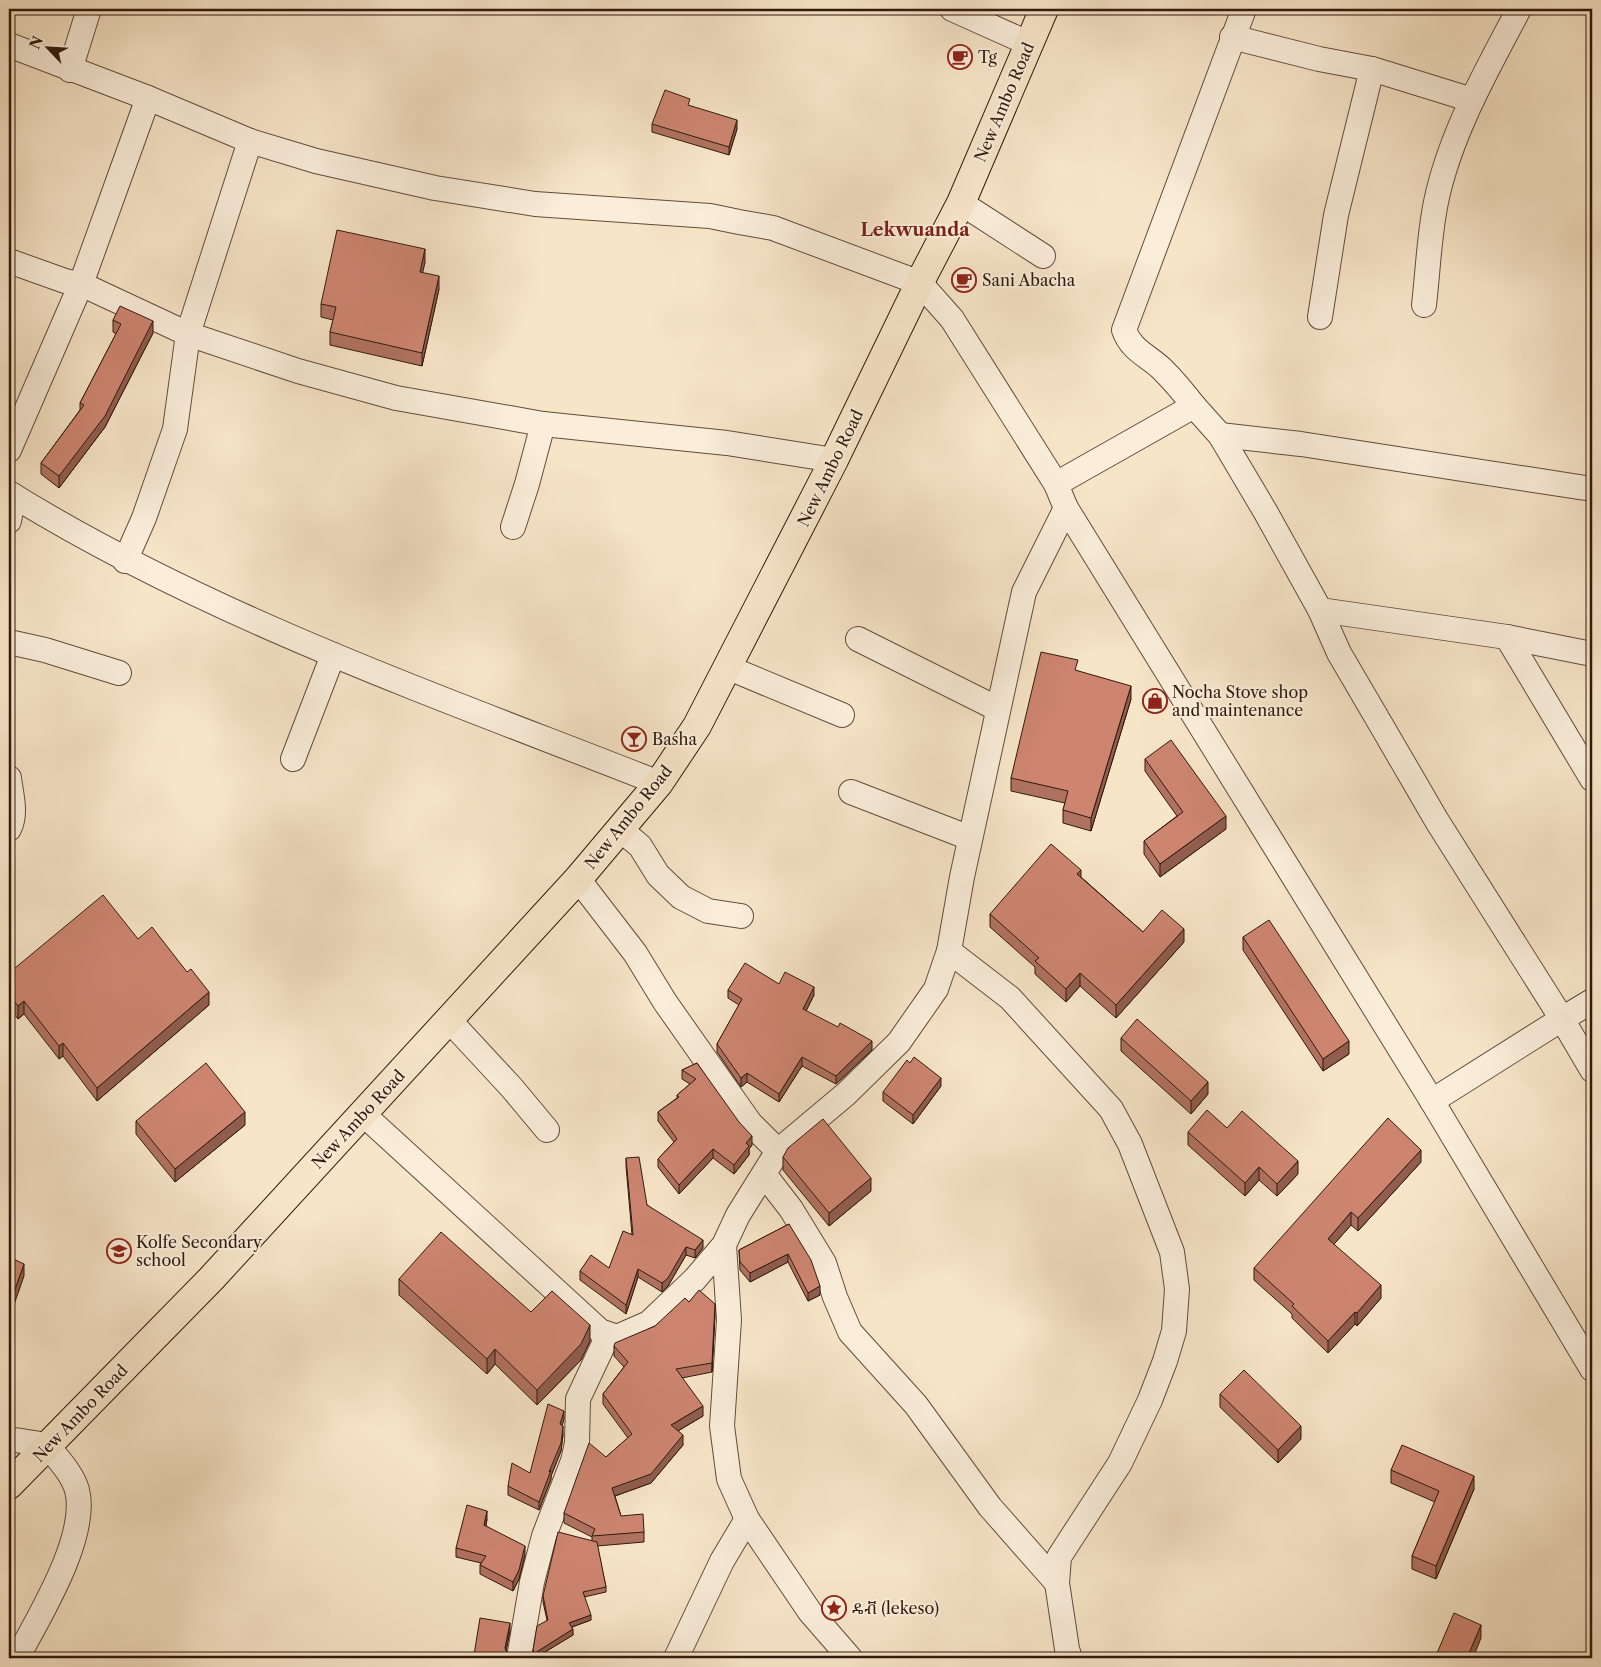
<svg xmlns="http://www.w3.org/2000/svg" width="1601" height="1667" viewBox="0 0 1601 1667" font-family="'Libre Caslon Text','Noto Serif Ethiopic',serif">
<rect width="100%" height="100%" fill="#f7e5c8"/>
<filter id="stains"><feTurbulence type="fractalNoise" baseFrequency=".004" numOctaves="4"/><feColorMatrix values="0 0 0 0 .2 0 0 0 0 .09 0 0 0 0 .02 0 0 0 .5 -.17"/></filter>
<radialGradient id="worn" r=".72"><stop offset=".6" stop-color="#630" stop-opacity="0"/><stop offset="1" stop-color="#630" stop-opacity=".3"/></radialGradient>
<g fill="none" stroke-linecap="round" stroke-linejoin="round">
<defs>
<g id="minor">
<polyline points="952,9 1030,44"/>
<polyline points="1232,37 1319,59 1372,69 1472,100"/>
<polyline points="9,45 148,98 250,141 316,161 435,188 535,204 710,216 739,222 773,228 920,283 952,319 1056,484 1066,508 1432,1101 1592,1369"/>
<polyline points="70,70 89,9"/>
<polyline points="961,203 1043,256"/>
<polyline points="9,261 65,281 81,284 188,334 298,371 396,398 543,424 727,443 834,460"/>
<path d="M 1424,305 C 1428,271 1429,236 1436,202 C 1450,134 1487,70 1519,9"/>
<polyline points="1320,317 1336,215 1372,69"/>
<polyline points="1194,406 1220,435 1265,511 1320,610 1339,653 1387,735 1437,821 1562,1019 1432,1101"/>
<polyline points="1220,435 1301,444 1592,489"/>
<polyline points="9,450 81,284 148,98"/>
<path d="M 1056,484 L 1194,406 C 1184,393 1174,381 1162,369 C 1147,355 1131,350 1124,330 L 1244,9"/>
<path d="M 9,493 C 211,618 438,696 659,783"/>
<polyline points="9,521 14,496"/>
<polyline points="513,527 527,484 543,424"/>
<polyline points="125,561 144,518 175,429 188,334 250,141"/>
<polyline points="1320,610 1507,637 1592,654"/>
<polyline points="1507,637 1592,779"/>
<polyline points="858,639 998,709"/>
<polyline points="9,642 45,650 119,673"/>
<polyline points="729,668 842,715"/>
<polyline points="293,759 333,655"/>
<path d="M 9,778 C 11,795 17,813 9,829"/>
<polyline points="851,792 970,838"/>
<polyline points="621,830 640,846 658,875 681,897 708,911 741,916"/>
<polyline points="578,879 635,953 665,1002 750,1123 778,1151"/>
<polyline points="949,951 1010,998 1111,1109 1130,1144 1172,1252 1177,1289 1174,1331 1165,1361 1150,1400 1120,1463 1059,1557 1057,1583 1067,1649 1070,1658"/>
<polyline points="1592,1001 1562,1019 1592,1070"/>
<polyline points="449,1020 512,1088 547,1130"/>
<polyline points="363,1114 600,1331 617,1337 649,1323 695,1279 724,1245 738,1215 778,1151 846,1094 899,1042 936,989 949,951 962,877 1024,592 1066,508"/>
<polyline points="764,1174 791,1209 824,1263 835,1297 850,1332 916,1405 990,1507 1057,1583"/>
<polyline points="724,1245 729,1320 722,1426 729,1479 747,1519 810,1612 850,1658"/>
<path d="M 9,1441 L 15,1440 L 47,1445 C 58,1459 72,1473 77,1490 C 89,1536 39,1617 17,1658"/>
<polyline points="519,1658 532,1582 544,1536 573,1461 577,1443 578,1399 608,1335"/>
<polyline points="676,1658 722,1561 747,1519"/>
</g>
<polyline id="major" points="9,1485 211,1279 578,879 659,783 697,726 834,460 924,274 961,203 1044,9"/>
</defs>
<use href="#minor" stroke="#624c3c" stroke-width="26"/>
<use href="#major" stroke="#31190d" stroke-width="30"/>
<use href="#minor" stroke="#faeedb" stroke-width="24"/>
<use href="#major" stroke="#f7e5c8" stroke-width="28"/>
</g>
<g fill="#b07260" stroke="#31190d">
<polygon points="690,106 737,129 729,155 652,132 652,124"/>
<polygon points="425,262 422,273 439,289 422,366 330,345 330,332 333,320 321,317 321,304"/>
<polygon points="113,320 153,333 105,427 59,488 41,474 41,463 80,410 80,403 116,334 113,332"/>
<polygon points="1078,671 1131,699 1091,831 1063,823 1063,810 1065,803 1011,791 1011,778"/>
<polygon points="1145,759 1226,829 1160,877 1144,854 1144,841 1177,816 1145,771"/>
<polygon points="1081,877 1143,932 1184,942 1116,1018 1080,986 1066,1002 1035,974 1035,967 990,927 990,914"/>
<polygon points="1243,937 1349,1054 1323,1071 1243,950"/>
<polygon points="138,939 209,1005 97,1101 63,1056 59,1059 24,1014 18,1019 9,1008 9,973"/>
<polygon points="779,984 814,995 806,1011 872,1050 836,1084 802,1066 779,1102 747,1082 741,1087 717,1052 717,1044 739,1005 728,998 728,990"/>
<polygon points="1121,1038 1208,1094 1191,1114 1121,1051"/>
<polygon points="697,1063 752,1145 749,1149 749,1155 734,1174 713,1158 679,1194 658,1167 658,1159 674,1142 658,1121 658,1112 677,1098 677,1095 690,1084 682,1079 682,1070"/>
<polygon points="941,1086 913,1124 883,1101 883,1092"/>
<polygon points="136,1121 245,1125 175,1182 136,1134"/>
<polygon points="1227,1128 1298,1174 1277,1196 1259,1180 1245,1196 1188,1145 1188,1132"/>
<polygon points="783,1157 871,1191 829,1226 783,1170"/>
<polygon points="626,1158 647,1205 703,1248 695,1258 686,1255 668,1286 662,1292 638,1277 626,1314 580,1280 580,1271 609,1268 632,1235 626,1166"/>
<polygon points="1421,1162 1358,1231 1351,1225 1334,1244 1381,1298 1357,1326 1355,1324 1328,1353 1292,1318 1292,1314 1254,1280 1254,1268"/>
<polygon points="789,1224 820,1295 808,1301 788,1262 750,1282 740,1270 739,1250"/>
<polygon points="399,1279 531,1312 590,1341 581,1360 537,1405 495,1364 487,1374 399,1295"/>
<polygon points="689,1302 715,1314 712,1372 682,1378 703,1416 678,1431 683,1445 651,1483 615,1496 621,1516 644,1532 644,1542 597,1546 606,1587 606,1592 584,1597 591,1620 572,1627 573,1635 535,1658 533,1655 533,1650 547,1620 543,1602 543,1596 592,1541 592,1537 564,1523 564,1513 606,1457 628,1438 603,1404 603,1394 624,1367 614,1356 614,1346 655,1326"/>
<polygon points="1220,1394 1301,1439 1278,1463 1220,1407"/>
<polygon points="564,1419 562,1425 563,1435 561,1451 551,1476 551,1479 539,1510 508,1495 508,1486 530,1473"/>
<polygon points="1391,1470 1474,1489 1436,1579 1412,1569 1412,1556 1435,1502 1391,1483"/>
<polygon points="487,1519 486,1526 525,1555 519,1579 513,1591 480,1574 480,1565 481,1563 456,1557 456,1548"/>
<polygon points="510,1631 506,1650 509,1658 474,1658 474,1655"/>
</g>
<g fill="#905d4e" stroke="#31190d">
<polygon points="737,120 737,129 729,155 729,147"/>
<polygon points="425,249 425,262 420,285 420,272"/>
<polygon points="439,276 439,289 422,366 422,353"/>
<polygon points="153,321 153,333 105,427 59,488 59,476"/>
<polygon points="1131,686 1131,699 1091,831 1091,818"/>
<polygon points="1226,816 1226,829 1160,877 1160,864"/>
<polygon points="1081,870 1081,883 1077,874"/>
<polygon points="1184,929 1184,942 1116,1018 1116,1005"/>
<polygon points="1080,973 1080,986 1066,1002 1066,989"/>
<polygon points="814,987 814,995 803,1017 803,1009"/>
<polygon points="209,992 209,1005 97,1101 97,1088"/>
<polygon points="24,1001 24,1014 18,1019 18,1006"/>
<polygon points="872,1041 872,1050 836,1084 836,1076"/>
<polygon points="1349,1041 1349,1054 1323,1071 1323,1059"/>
<polygon points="63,1043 63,1056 59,1059 59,1046"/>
<polygon points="802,1057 802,1066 779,1102 779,1094"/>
<polygon points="747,1073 747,1082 741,1087 741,1078"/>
<polygon points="941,1078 941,1086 913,1124 913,1115"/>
<polygon points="1208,1082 1208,1094 1191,1114 1191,1101"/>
<polygon points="245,1112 245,1125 175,1182 175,1169"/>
<polygon points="752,1136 752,1145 749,1149 749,1155 734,1174 734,1165 746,1143"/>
<polygon points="713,1149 713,1158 679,1194 679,1185"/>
<polygon points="1421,1150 1421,1162 1358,1231 1358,1218"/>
<polygon points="1298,1161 1298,1174 1277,1196 1277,1184"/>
<polygon points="1259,1167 1259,1180 1245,1196 1245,1183"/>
<polygon points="871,1178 871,1191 829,1226 829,1213"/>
<polygon points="1351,1212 1351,1225 1328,1251 1328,1239"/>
<polygon points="703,1240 703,1248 695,1258 695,1250"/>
<polygon points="686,1247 686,1255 668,1286 662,1292 662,1283"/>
<polygon points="788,1254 788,1262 750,1282 750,1273"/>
<polygon points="24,1264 24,1276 9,1319 9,1306"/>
<polygon points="638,1269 638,1277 626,1314 626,1305"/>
<polygon points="1381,1285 1381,1298 1357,1326 1357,1313"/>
<polygon points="820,1286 820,1295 808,1301 808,1293"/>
<polygon points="715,1304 715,1314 712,1372 712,1363"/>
<polygon points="1355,1312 1355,1324 1328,1353 1328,1341"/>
<polygon points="590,1325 590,1341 581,1360 537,1405 537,1390"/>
<polygon points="495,1349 495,1364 487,1374 487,1359"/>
<polygon points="703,1406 703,1416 671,1435 671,1425"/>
<polygon points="564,1411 564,1419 560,1433 560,1424"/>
<polygon points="563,1426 563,1435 561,1451 551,1476 551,1479 539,1510 539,1502"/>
<polygon points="1301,1426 1301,1439 1278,1463 1278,1450"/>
<polygon points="683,1435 683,1445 651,1483 612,1497 612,1488"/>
<polygon points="1474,1476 1474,1489 1436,1579 1436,1566"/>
<polygon points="487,1511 487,1519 484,1534 484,1525"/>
<polygon points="525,1546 525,1555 519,1579 513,1591 513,1582"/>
<polygon points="591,1615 591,1620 569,1628 569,1623"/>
<polygon points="510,1623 510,1631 505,1656 505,1648"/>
<polygon points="1481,1625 1481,1638 1473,1658 1467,1658"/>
<polygon points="573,1629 573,1635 535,1658 535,1653"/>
</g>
<g fill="#cd8570" stroke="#31190d">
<polygon points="665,90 690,99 688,105 737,120 729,147 652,124"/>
<polygon points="337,230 425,249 420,272 439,276 422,353 330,332 336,307 321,304"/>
<polygon points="120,306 153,321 105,416 59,476 41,463 84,405 80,403 121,324 113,320"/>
<polygon points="1041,652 1078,660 1075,670 1131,686 1091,818 1063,810 1068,791 1011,778"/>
<polygon points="1171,740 1226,816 1160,864 1144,841 1183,812 1145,759"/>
<polygon points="1051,844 1081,870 1077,874 1143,932 1162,910 1184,929 1116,1005 1080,973 1066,989 1035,961 1039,958 990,914"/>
<polygon points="103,895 138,939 152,927 187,972 191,969 209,992 97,1088 63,1043 59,1046 24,1001 18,1006 9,995 9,973"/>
<polygon points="1269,920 1349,1041 1323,1059 1243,937"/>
<polygon points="745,963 779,984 785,972 814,987 803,1009 838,1027 840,1023 872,1041 836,1076 802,1057 779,1094 747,1073 741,1078 717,1044 742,999 728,990"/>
<polygon points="1137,1019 1208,1082 1191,1101 1121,1038"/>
<polygon points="914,1057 941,1078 913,1115 883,1092 907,1060 910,1063"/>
<polygon points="206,1063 245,1112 175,1169 136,1121"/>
<polygon points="697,1063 739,1122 752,1136 746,1143 749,1146 734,1165 713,1149 679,1185 658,1159 677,1139 658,1112 679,1097 677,1095 696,1079 682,1070"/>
<polygon points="1207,1110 1227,1128 1242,1111 1298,1161 1277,1184 1259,1167 1245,1183 1188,1132"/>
<polygon points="1388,1118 1421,1150 1358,1218 1351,1212 1328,1239 1381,1285 1357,1313 1355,1312 1328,1341 1292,1306 1294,1304 1254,1268"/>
<polygon points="823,1119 871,1178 829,1213 783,1157 788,1148"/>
<polygon points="639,1157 647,1205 703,1240 695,1250 686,1247 668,1278 662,1283 638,1269 626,1305 580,1271 591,1255 609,1268 623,1231 633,1235 626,1158"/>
<polygon points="789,1224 811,1260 820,1286 808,1293 788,1254 750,1273 740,1262 739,1250"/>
<polygon points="441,1232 531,1312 552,1291 590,1325 581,1344 537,1390 495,1349 487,1359 399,1279"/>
<polygon points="9,1257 24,1264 9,1306"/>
<polygon points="699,1290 715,1304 712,1363 676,1369 703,1406 671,1425 683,1435 651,1474 612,1488 621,1516 643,1514 644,1532 592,1536 595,1529 564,1513 589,1443 606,1457 632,1434 603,1394 628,1362 614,1346 615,1343 655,1326 685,1298 689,1302"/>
<polygon points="1244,1370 1301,1426 1278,1450 1220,1394"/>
<polygon points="548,1404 564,1411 560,1424 563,1426 561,1443 549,1472 551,1470 539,1502 508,1486 512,1463 530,1473"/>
<polygon points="1402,1445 1474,1476 1436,1566 1412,1556 1439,1491 1391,1470"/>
<polygon points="467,1505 487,1511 484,1525 525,1546 519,1570 513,1582 480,1565 486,1556 456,1548"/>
<polygon points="558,1532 597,1542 606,1587 583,1592 591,1615 569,1623 573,1629 535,1653 533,1650 537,1626 548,1620 543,1596"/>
<polygon points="1454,1613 1481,1625 1467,1658 1435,1658"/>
<polygon points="480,1618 510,1623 505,1648 509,1658 494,1658 474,1655"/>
</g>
<defs>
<symbol id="cafe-ring" viewBox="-11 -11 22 22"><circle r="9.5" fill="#faeedb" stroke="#8f2418" stroke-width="1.5"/><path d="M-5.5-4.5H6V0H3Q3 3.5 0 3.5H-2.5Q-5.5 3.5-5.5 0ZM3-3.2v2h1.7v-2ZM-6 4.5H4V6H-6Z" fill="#8f2418"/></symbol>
<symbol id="shop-ring" viewBox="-11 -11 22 22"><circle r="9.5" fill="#faeedb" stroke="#8f2418" stroke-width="1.5"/><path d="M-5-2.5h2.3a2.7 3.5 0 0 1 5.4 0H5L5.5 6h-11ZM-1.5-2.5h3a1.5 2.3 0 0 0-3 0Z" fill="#8f2418"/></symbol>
<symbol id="bar-ring" viewBox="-11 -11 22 22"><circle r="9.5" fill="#faeedb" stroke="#8f2418" stroke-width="1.5"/><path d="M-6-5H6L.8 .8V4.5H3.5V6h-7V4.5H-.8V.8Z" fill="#8f2418"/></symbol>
<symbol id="school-ring" viewBox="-11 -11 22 22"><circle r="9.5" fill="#faeedb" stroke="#8f2418" stroke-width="1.5"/><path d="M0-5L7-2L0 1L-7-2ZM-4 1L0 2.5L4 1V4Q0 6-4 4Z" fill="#8f2418"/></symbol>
<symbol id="sight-ring" viewBox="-11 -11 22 22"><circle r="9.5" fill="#faeedb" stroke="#8f2418" stroke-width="1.5"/><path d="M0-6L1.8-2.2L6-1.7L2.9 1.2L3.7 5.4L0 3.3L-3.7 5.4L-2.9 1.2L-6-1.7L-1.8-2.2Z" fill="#8f2418"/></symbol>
</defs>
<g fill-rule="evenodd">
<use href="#cafe-ring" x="946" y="43" width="28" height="28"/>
<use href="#cafe-ring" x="950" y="266" width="28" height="28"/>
<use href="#shop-ring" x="1141" y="687" width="28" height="28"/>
<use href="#bar-ring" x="620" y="725" width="28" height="28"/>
<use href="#school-ring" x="105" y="1237" width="28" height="28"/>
<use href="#sight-ring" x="820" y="1594" width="28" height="28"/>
</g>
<g text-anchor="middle" stroke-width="4" stroke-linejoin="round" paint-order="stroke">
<g font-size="16" fill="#31190d" stroke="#faeedb" text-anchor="start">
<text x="978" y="63">Tg</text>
<text x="982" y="286">Sani Abacha</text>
<text x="1172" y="698">Nocha Stove shop<tspan x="1172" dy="18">and maintenance</tspan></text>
<text x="652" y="745">Basha</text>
<text x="136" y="1248">Kolfe Secondary<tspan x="136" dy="18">school</tspan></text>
<text x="852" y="1614">ዴቭ (lekeso)</text>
</g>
<g font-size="16" fill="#31190d" stroke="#faeedb">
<text transform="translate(1004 102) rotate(-67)" y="6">New Ambo Road</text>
<text transform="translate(830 468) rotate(-64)" y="6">New Ambo Road</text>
<text transform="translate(628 817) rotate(-51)" y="6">New Ambo Road</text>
<text transform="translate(358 1119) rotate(-47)" y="6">New Ambo Road</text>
<text transform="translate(80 1413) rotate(-46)" y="6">New Ambo Road</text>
</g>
<g font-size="18" font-weight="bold" fill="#7a1f14" stroke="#faeedb">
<text x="915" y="236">Lekwuanda</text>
</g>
</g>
<rect width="1601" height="1667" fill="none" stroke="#f7e5c8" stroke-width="30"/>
<rect x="10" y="10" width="1581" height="1647" fill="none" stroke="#31190d" stroke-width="2.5"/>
<rect x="15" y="15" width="1571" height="1637" fill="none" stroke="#31190d"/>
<g transform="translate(48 48) rotate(295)" stroke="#faeedb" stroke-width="4" paint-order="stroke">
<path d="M0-4L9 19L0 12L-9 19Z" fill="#31190d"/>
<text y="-8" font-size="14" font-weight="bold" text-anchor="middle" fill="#31190d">N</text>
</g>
<rect width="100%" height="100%" filter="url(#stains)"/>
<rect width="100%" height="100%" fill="url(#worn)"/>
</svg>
